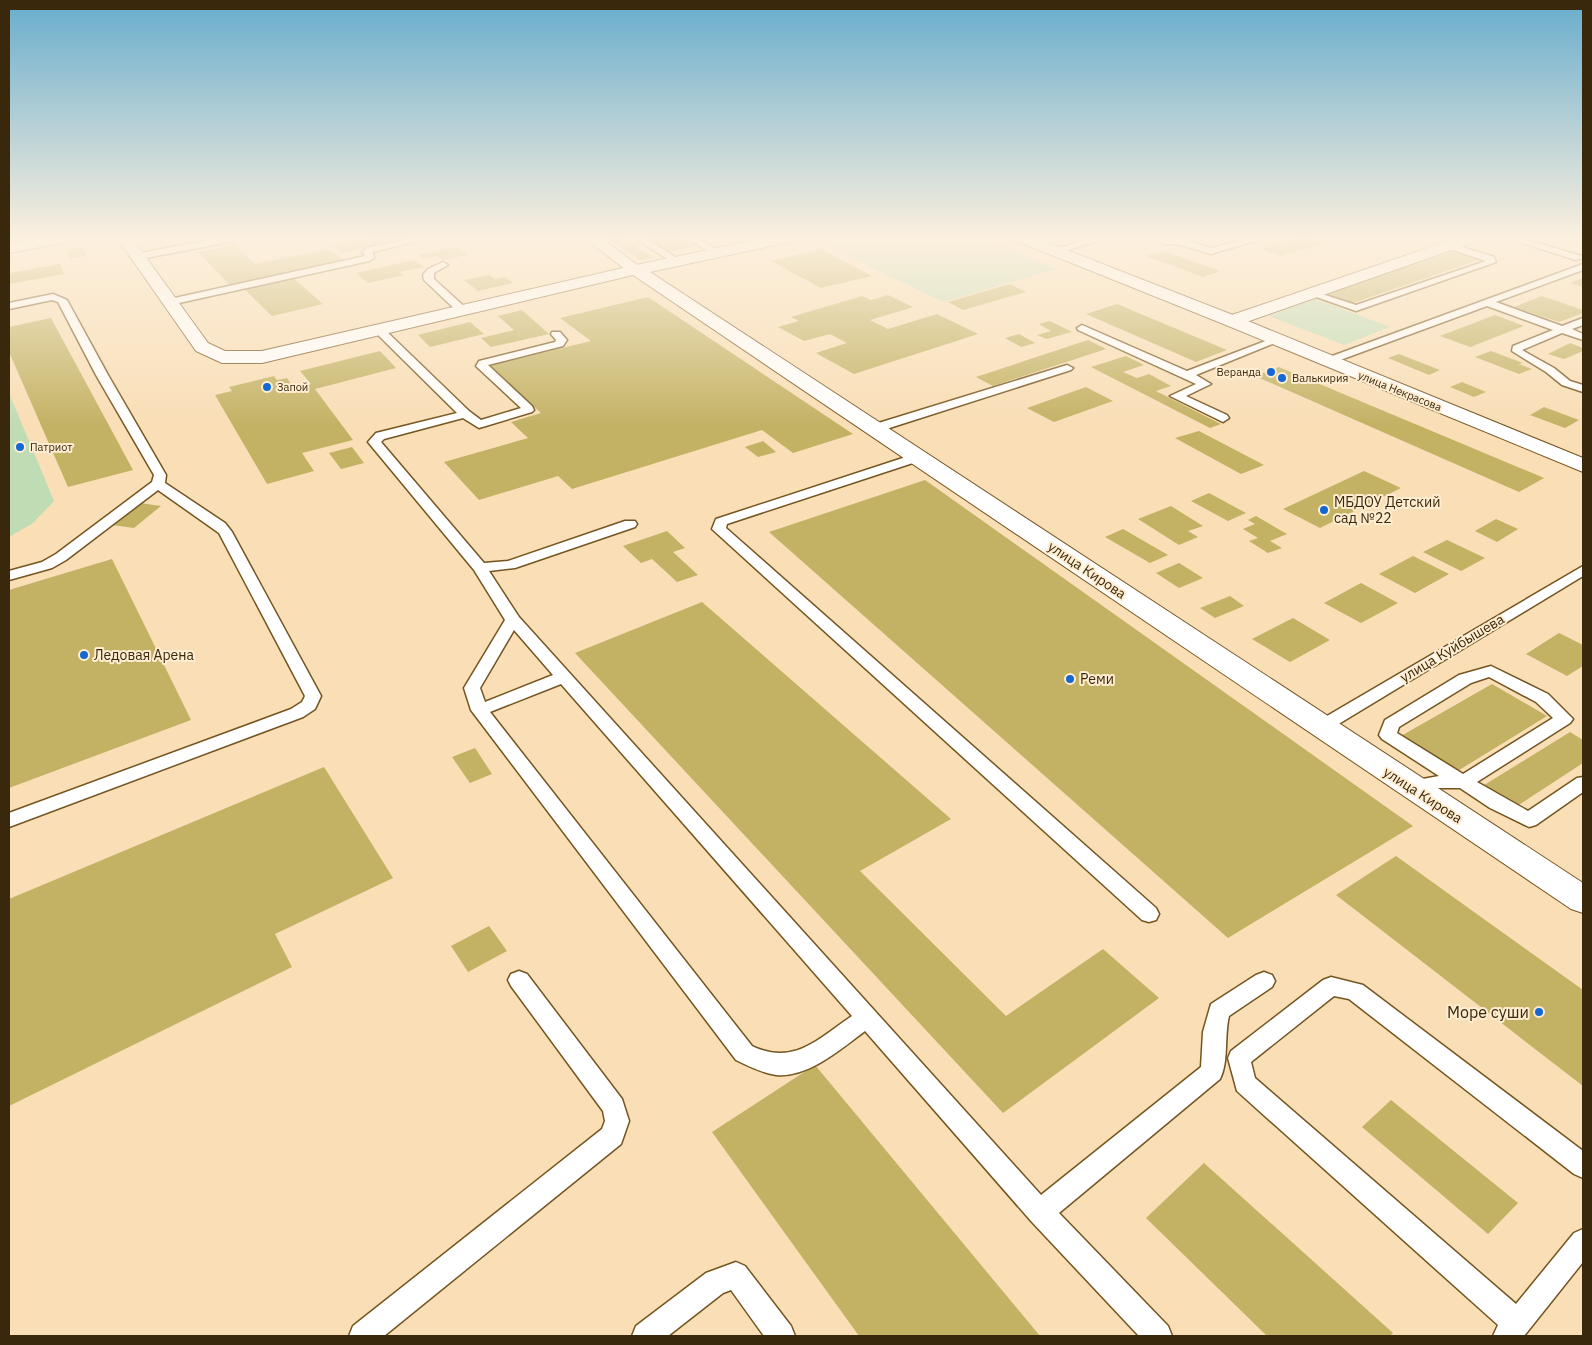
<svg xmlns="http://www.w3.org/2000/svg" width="1592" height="1345" viewBox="0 0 1592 1345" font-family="'IBM Plex Sans',sans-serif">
<rect width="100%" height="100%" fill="#f9deb6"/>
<g fill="#c0dcb5">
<polygon points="811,238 986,238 1056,269 943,302"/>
<polygon points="1315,299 1390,327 1344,345 1269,316"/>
<polygon points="9,393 54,501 33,523 9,537"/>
</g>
<g fill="#c3b264">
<polygon points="366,238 409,238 409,239 341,253 332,245"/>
<polygon points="606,238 622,238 654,258 641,260"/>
<polygon points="646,238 683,238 696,246 669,252"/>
<polygon points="1298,238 1313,238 1326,243 1281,256 1261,249"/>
<polygon points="234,245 255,264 330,249 344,261 230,285 198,252"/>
<polygon points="83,247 86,256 70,259 67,250"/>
<polygon points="458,247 467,255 442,260 437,256 423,259 419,255"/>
<polygon points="821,249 872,276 821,288 771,261"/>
<polygon points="1457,249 1485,258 1353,303 1325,293"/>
<polygon points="1164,251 1220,271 1203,277 1146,256"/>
<polygon points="414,260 424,267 399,272 404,275 368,283 356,273"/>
<polygon points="60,264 64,274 9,284 9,273"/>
<polygon points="489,275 495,279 505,277 513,283 478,291 464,280"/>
<polygon points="292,277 323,304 272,316 243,288"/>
<polygon points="1583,278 1583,287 1570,283"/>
<polygon points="1010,284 1026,292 963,310 948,302"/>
<polygon points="888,295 913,307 870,320 888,329 937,314 978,334 854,374 816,353 847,343 830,334 804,341 778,327 799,321 791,317 862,296 871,300"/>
<polygon points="1542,296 1583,310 1583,313 1559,322 1514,307"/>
<polygon points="648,297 853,434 793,453 762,430 572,489 558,476 479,500 444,462 528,438 511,422 541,413 489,366 591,341 560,318"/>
<polygon points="1117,304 1227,350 1196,362 1086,314"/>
<polygon points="522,310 549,334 491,347 481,338 514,330 498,316"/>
<polygon points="1495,315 1524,326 1470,347 1440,336"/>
<polygon points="51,318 133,470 68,487 9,352 9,327"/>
<polygon points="1050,321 1072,332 1046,339 1037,335 1051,331 1039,324"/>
<polygon points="470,322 484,334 430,347 418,335"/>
<polygon points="1019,334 1035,343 1021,347 1005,338"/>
<polygon points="1088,340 1106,349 993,386 976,377"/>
<polygon points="1570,343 1583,348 1583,351 1564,359 1548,354"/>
<polygon points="380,351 396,368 315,389 353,440 302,453 314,471 267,484 215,395 232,391 229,387 274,376 277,380 287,378 294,388 311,384 300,371"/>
<polygon points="1491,351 1523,363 1519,364 1532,369 1519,374 1475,357"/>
<polygon points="1399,354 1440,370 1429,375 1388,358"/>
<polygon points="1126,356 1144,365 1123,372 1137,378 1149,374 1171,386 1156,391 1221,424 1210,428 1091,367"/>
<polygon points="1279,367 1544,478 1519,492 1255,376"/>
<polygon points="1462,382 1486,392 1474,397 1450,387"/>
<polygon points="1086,387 1113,401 1054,422 1027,408"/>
<polygon points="1544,407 1579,420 1565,428 1530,415"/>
<polygon points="1199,431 1264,465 1241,474 1175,438"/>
<polygon points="763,441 776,452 758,457 745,447"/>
<polygon points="352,447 364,463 341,469 329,453"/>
<polygon points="1364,471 1401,488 1320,528 1283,509"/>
<polygon points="925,480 1413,826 1228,938 769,532"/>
<polygon points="1209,493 1246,513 1228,521 1191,501"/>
<polygon points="140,503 161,506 134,528 112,525"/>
<polygon points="1171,506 1203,526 1188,531 1198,537 1179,545 1138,519"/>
<polygon points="1256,516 1287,534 1270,541 1282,548 1268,553 1249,541 1258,538 1243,529 1255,524 1248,520"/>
<polygon points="1496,519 1518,529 1497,542 1475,531"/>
<polygon points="1123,529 1168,555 1150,563 1105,537"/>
<polygon points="667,531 685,548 673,552 698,575 677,582 652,559 641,563 623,546"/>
<polygon points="1447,540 1485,558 1461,571 1423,552"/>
<polygon points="1413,556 1449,574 1415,593 1379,574"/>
<polygon points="112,559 191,720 9,788 9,590"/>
<polygon points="1179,563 1203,578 1179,588 1156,573"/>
<polygon points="1361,583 1398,603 1361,623 1324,603"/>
<polygon points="1230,596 1244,606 1215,618 1200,608"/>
<polygon points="702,602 951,819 860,871 1006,1016 1103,949 1159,998 1003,1113 575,653"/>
<polygon points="1293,618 1330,640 1290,662 1252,639"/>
<polygon points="1559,633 1583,645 1583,666 1567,676 1526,654"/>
<polygon points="1492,684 1547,716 1456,772 1401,736"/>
<polygon points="1570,732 1583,740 1583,763 1514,808 1481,787"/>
<polygon points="475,748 492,774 470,783 452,757"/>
<polygon points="324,767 393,878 275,934 292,967 9,1106 9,899"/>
<polygon points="1396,856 1583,990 1583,1086 1336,895"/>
<polygon points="489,926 507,951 468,972 451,946"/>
<polygon points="815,1065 1040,1336 859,1336 712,1132"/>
<polygon points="1391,1100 1518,1203 1488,1234 1362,1127"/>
<polygon points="1204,1163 1393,1333 1390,1336 1267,1336 1146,1218"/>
</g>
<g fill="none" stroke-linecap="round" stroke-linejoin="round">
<defs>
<g id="lane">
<polygon points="221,238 239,238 235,241 135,260 130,257 135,254"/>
<polygon points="413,238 430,238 373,252 374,258 369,261 170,305 165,302 170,299 365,256 362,252 367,248"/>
<polygon points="635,238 645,238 683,262 678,265 675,264"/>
<polygon points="687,238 698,238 722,253 720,255 714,255"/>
<polygon points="1093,238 1107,238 1055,254 1050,251"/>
<polygon points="1149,238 1178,238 1211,248 1250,238 1264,238 1211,254 1178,244 1165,244"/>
<polygon points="1506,238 1520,238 1582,256 1583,258 1576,260"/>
<polygon points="1450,243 1494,257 1496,262 1356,311 1308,294 1313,291 1356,305 1486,261 1447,248 1446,246"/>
<polygon points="443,262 448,265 434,273 434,279 467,309 467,313 459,313 424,280 423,275 428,269"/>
<polygon points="1583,264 1583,270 1496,302 1562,326 1583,318 1583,325 1572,329 1583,334 1583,340 1562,333 1522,350 1554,368 1570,381 1583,385 1583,392 1562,385 1546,372 1512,351 1513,346 1553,330 1487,306 1332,363 1328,364 1323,361 1324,359"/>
<polygon points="53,294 67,300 108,375 166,475 165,483 225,523 232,532 321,696 315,709 303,717 9,827 9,813 291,709 302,702 305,696 219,533 158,490 66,560 52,568 9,580 9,571 42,562 56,554 152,482 154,475 96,375 58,302 52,300 9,309 9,303"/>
<polygon points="1082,325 1187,371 1273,338 1281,338 1282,340 1196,375 1211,384 1186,396 1227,415 1229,418 1223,422 1170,396 1196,384 1078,330 1077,328"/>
<path d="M 379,327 L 383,328 L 469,411 L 481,420 L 521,408 L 478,368 L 476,366 L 479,361 L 555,342 L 556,340 L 551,334 L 552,332 L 560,332 L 567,340 L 563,346 L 488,365 L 532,406 L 534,410 L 532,412 L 479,428 L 463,418 L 384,439 L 381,442 L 484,563 L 508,561 L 625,521 L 635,521 L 637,524 L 635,527 L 515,568 L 489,571 L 519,617 L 1041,1195 L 1201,1067 L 1203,1032 L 1211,1004 L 1256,975 L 1264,972 L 1272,975 L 1275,981 L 1272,987 L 1229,1016 C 1224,1036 1229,1061 1220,1079 L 1059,1213 L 1168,1326 L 1172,1336 L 1139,1336 L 1031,1221 L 865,1031 C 841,1049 808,1078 776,1075 C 762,1073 748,1066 736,1060 L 471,710 L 464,688 L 505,620 L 474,570 L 368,442 L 376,433 L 457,413 L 375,332 L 374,330 L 375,328 ZM 514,630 L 553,675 L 485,702 L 480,688 ZM 561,684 L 852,1016 C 818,1039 794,1066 752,1046 L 490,712 Z"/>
<polygon points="1067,365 1073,368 1071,370 880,431 872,431 870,428 872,425"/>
<polygon points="918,453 922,454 924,457 922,460 727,524 726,528 1156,908 1159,914 1156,920 1149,922 1142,920 712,529 716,519"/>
<polygon points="1583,566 1583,576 1327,731 1321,733 1315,731 1312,727 1315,723"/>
<path d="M 1491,666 L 1548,694 L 1573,719 L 1570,723 L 1477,782 L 1528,811 L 1577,778 L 1583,777 L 1583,792 L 1536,825 L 1529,827 L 1490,808 L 1460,788 L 1437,788 L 1412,793 L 1406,792 L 1403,787 L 1406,782 L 1439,776 L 1382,739 L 1379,735 L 1385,720 L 1459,675 ZM 1489,677 L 1536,702 L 1553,718 L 1463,774 L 1397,733 L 1399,727 L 1471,683 Z"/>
<polygon points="519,971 527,974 622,1099 629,1121 621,1144 384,1336 349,1336 353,1326 602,1129 605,1121 603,1111 511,986 508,980 511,974"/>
<polygon points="1331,977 1363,985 1583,1151 1583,1178 1574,1174 1349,999 1334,996 1251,1062 1255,1078 1516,1304 1574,1233 1583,1229 1583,1262 1524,1336 1493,1336 1498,1325 1237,1091 1228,1058 1231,1051 1323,980"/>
<polygon points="736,1262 745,1266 791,1326 795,1336 764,1336 731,1290 723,1293 668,1336 632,1336 636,1326 706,1273"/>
</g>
<g id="street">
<polygon points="584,238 601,238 644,270 642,273 630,273"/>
<polygon points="1457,238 1479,238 1477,241 1238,325 1232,326 1226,325 1223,321 1226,317"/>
</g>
<g id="secondary">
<polygon points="40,238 73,238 71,241 66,242 9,253 9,243"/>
<polygon points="117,238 132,238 208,343 225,351 262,351 636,265 767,238 796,238 794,241 789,242 650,272 1583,883 1583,913 1571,909 633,275 262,363 222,363 196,351"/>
</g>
<polygon id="primary" points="1015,238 1036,238 1238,317 1583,458 1583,472 1226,325 1017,241"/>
</defs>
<use href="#lane" stroke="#745520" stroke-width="3"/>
<use href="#street" stroke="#745520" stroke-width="2"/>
<use href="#secondary" stroke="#745520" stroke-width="2"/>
<use href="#primary" stroke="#745520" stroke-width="2"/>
<use href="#lane" fill="#fff" fill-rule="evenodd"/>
<use href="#street" fill="#fff" fill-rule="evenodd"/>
<use href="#secondary" fill="#fff" fill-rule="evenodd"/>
<use href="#primary" fill="#fff" fill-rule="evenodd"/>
</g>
<linearGradient id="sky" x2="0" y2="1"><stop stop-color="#68adcd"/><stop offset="0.56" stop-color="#fcf0de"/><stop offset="1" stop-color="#fcf0de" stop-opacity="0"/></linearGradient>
<rect width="1592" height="426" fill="url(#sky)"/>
<g fill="#1368d2" stroke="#ffedd2" stroke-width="2">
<circle cx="1271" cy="372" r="5"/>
<circle cx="1282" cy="378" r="5"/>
<circle cx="267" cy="387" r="5"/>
<circle cx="20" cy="447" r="5"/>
<circle cx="1324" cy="510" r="5"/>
<circle cx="84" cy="655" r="5"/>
<circle cx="1070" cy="679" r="5"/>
<circle cx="1539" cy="1012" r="5"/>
</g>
<g text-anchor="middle" stroke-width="4" stroke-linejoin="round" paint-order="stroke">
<g font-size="11" fill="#39280b" stroke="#ffedd2" text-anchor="start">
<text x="1261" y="376" text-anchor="end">Веранда</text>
<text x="1292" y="382">Валькирия</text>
<text x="277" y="391">Запой</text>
<text x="30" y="451">Патриот</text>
</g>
<g font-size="11" fill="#39280b" stroke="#ffedd2">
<text transform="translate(1400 391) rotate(22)" y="4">улица Некрасова</text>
</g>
<g font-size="14" fill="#39280b" stroke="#ffedd2" text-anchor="start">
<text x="1334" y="507">МБДОУ Детский<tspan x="1334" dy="16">сад №22</tspan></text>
<text x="94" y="660">Ледовая Арена</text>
<text x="1080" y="684">Реми</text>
</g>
<g font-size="14" fill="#39280b" stroke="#ffedd2">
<text transform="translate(1087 570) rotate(34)" y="5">улица Кирова</text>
<text transform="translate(1452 648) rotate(-31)" y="5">улица Куйбышева</text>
<text transform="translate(1423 795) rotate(33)" y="5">улица Кирова</text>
</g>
<g font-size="16" fill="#39280b" stroke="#ffedd2" text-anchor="end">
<text x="1529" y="1018">Море суши</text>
</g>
</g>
<rect width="1592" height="1345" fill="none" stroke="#39280b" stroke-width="20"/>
</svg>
